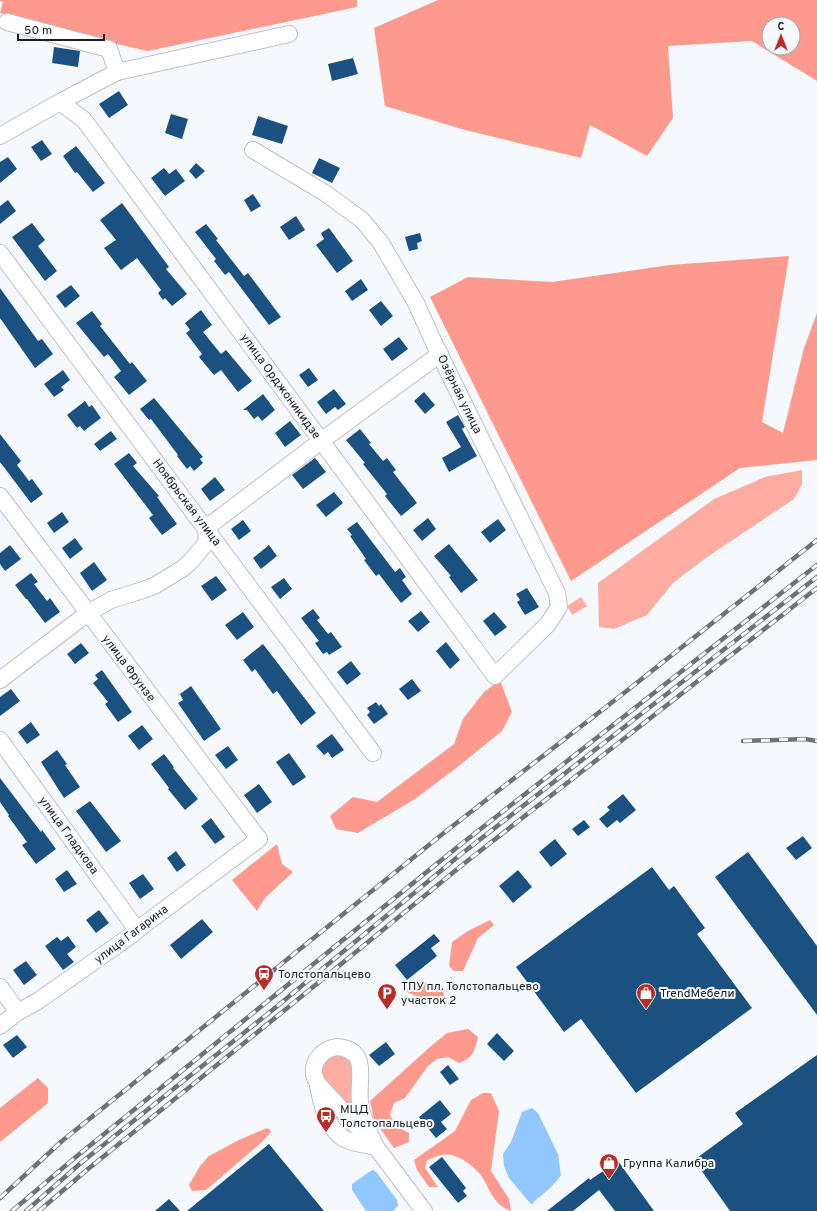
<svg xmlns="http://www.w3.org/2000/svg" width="817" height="1211" viewBox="0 0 817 1211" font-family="Overpass,sans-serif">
<rect width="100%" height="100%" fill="#f5f9fd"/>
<g fill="#feaca1">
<polygon points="802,470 802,484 794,499 707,557 673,583 647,615 614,629 599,627 598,583 714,499 765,477"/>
<polygon points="581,597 587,606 572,615 567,606"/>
<polygon points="332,1053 351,1057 360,1121 318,1076 318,1066"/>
</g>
<g fill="#fd998d" fill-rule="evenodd">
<polygon points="0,0 357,0 357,7 148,51 107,42 0,13 3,2 0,1"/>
<path d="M 438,0 L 817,0 L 817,81 L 752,41 L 668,46 L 673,118 L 647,156 L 590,125 L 581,158 L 465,130 L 385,106 L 374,28 ZM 769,24 L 793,24 L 793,48 L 769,48 Z"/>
<polygon points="789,256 762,422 783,433 804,348 817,313 817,460 740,468 571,581 430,297 468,277 552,282 670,265"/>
<polygon points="500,680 512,712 502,731 455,769 415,799 358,833 336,829 330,816 353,797 377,802 454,744 463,719 484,692"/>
<polygon points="277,844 282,864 293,872 265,898 257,911 232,880"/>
<polygon points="490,920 494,925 478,938 463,971 454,971 449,966 452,942 468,931"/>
<polygon points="422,981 435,986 444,993 443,1002 437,1006 407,992 406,988"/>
<path d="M 468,1029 L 478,1037 C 474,1052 474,1057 459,1063 L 448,1057 L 437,1059 L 428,1066 L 405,1098 L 394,1103 L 390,1115 L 396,1126 L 409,1133 L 409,1142 L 394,1148 L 374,1120 L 370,1101 L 430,1047 L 447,1033 Z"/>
<polygon points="38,1078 48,1088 48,1103 0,1142 0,1108"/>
<path d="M 483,1093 L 491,1093 L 499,1111 L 491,1171 L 509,1199 L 511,1211 C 491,1203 491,1189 480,1174 C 474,1167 460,1156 451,1155 C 443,1153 435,1157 427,1160 L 425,1168 L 438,1187 L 429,1187 L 417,1170 L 414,1160 L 455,1131 L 471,1100 Z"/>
<polygon points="267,1128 270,1130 271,1132 262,1142 206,1190 192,1191 189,1185 200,1166 209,1156 239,1140"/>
</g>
<g fill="#8fc7fe">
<path d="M 532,1108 L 538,1113 L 558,1154 L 561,1175 C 556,1183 549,1189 542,1195 C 539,1198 535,1199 533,1204 L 530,1203 L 509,1178 L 504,1166 L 503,1154 L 511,1142 L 522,1112 Z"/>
<polygon points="373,1170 377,1173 397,1200 398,1206 393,1211 366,1211 352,1190 352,1184 369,1172"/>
</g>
<g fill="#1a5181">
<polygon points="54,47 80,51 78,67 52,63"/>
<polygon points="353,58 358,74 332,81 328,64"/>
<polygon points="119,91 128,105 109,118 99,104"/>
<polygon points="171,114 188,119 182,139 165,133"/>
<polygon points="258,116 288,126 282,144 252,135"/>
<polygon points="42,140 52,154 41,161 31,147"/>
<polygon points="76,146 105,183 93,192 77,172 75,173 63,156"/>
<polygon points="8,157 17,169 0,183 0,162"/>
<polygon points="319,158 340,168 332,183 312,173"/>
<polygon points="196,163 205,171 196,179 189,171"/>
<polygon points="164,168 169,174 176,169 185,181 165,196 151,178"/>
<polygon points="253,194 261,206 251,212 244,200"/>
<polygon points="8,200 16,211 0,224 0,206"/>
<polygon points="122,203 169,267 166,269 187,294 172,306 165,298 163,300 158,293 161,290 137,258 121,270 104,248 116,240 100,220"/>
<polygon points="296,216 305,230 289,240 280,227"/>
<polygon points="32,223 45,240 38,246 57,271 45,281 12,237"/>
<polygon points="206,224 218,239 216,240 244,276 248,273 281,317 269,325 229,272 225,275 214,261 216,259 195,232"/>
<polygon points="329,228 353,261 337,273 316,245 324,239 321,233"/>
<polygon points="420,233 422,241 417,243 418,249 409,251 405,237"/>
<polygon points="361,279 368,290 352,301 345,291"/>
<polygon points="71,285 80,296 65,308 56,296"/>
<polygon points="0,288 38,341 42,339 53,354 35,368 0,318"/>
<polygon points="381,301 393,316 381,326 369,310"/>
<polygon points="201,310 212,325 203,332 221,354 226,350 252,381 238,392 221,370 214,375 199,357 202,354 186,333 190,330 185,323"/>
<polygon points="92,311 102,324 100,326 130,364 132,362 147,381 129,395 114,377 121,371 108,354 104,357 76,323"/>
<polygon points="399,337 408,349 392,361 383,349"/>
<polygon points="309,368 318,380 308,387 299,375"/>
<polygon points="63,370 70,380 61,387 64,390 54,397 44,384"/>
<polygon points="334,389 346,404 338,410 335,407 326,414 317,402"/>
<polygon points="424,392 435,405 425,414 414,401"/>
<polygon points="263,394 275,410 262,421 258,416 254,419 247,410 243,410"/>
<polygon points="154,398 203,457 200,459 203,463 194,471 190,466 187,469 177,456 178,455 151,419 149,420 140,409"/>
<polygon points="85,401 89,407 92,405 101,418 84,431 80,426 77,428 67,415"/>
<polygon points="458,415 465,427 462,429 477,456 449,472 442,458 461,447 446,422"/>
<polygon points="290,421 301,435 285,447 275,433"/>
<polygon points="360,429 371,443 369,444 383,461 387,458 396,470 393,472 417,503 401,516 385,496 387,494 363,464 365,463 346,440"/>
<polygon points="111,431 117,439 100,451 94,444"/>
<polygon points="0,434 21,461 17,465 29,481 32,479 43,494 31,503 0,462"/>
<polygon points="129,453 137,463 133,466 159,496 157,497 177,524 162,535 149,518 153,515 114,464"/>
<polygon points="315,458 326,472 303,489 292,475"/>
<polygon points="215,477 225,490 210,501 201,489"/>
<polygon points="334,492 343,503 326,517 316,505"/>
<polygon points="62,512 69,522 54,533 47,523"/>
<polygon points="428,518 436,529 422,541 413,530"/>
<polygon points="498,519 506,530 490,543 481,532"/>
<polygon points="243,520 251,531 239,540 231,529"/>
<polygon points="357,522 395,572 400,568 406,577 402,580 412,594 401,603 379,574 376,576 364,560 366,559 350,536 352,535 347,529"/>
<polygon points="75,538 83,549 70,559 62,548"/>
<polygon points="449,544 478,580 461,593 449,577 451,576 434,556"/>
<polygon points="10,545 21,559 5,571 0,564 0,553"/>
<polygon points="269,545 277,556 261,569 253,558"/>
<polygon points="94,562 107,580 92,591 80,573"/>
<polygon points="31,573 38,582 34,584 47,601 50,598 60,612 45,623 27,599 26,599 15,585"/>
<polygon points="216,576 227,590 212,601 201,586"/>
<polygon points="284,578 292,589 280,599 271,587"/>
<polygon points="527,588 539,607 525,615 517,602 520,600 516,594"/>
<polygon points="313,609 320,618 317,620 328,634 331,632 342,647 329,655 327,652 323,654 315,643 319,641 301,618"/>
<polygon points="421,611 430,622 418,632 408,621"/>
<polygon points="243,612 254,627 237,640 225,625"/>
<polygon points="494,612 507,627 495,636 483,621"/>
<polygon points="446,642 460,660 450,669 436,651"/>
<polygon points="81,643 89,653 75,664 67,654"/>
<polygon points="263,644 316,713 301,725 277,691 273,694 255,669 252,672 243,660"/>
<polygon points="351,661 361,674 347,685 337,672"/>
<polygon points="102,670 132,712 118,722 105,704 108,702 93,683 98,679 95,675"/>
<polygon points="412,679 421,691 408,700 399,689"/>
<polygon points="191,686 221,729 204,741 178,703 183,700 180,694"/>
<polygon points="11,689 20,701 0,716 0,697"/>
<polygon points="376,702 379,706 381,704 388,714 374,724 367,715 370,712 367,708"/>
<polygon points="31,722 40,735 27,744 18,732"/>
<polygon points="142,725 153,739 139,750 128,736"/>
<polygon points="332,734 344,750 332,758 328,752 324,755 316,746"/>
<polygon points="228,746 238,760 226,769 215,755"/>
<polygon points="57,750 67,764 65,765 80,787 64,798 41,762"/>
<polygon points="289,753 306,777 293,786 276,762"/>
<polygon points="164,754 174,767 173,768 198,799 185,810 168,789 169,788 151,764"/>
<polygon points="0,778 41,832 42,830 56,849 36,864 22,845 27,842 8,816 9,815 0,802"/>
<polygon points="259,784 272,802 257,813 244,795"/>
<polygon points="623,794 636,810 620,823 617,820 607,828 599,819 610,810 607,807"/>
<polygon points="90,801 121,841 106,852 76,811"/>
<polygon points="211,818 225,837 215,844 201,826"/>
<polygon points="584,820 590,827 578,836 572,829"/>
<polygon points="803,836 812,848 796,860 786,848"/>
<polygon points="555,839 567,854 551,867 539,852"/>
<polygon points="176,851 186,865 177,872 167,858"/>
<polygon points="748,852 817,946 817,1015 715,877"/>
<polygon points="652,867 669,890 674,886 705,928 697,934 752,1008 636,1093 581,1019 564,1032 516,967"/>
<polygon points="67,870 77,884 64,892 55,879"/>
<polygon points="518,870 532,887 513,903 499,886"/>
<polygon points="143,874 154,889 140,899 129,883"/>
<polygon points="99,910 109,923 96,933 86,920"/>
<polygon points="202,919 213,932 181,959 170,945"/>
<polygon points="434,934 440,941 431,948 437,956 407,980 395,965"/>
<polygon points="68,936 76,947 67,954 74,962 63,970 45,946 57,937 61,941"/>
<polygon points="26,961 37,975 24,985 13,970"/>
<polygon points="497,1033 514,1051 504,1061 487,1044"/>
<polygon points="17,1035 27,1047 13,1058 3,1045"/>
<polygon points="386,1042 395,1054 379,1066 369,1055"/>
<polygon points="817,1055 817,1211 730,1211 694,1160 743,1124 735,1113"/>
<polygon points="448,1065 459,1079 450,1085 440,1072"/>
<polygon points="440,1100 451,1114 441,1122 447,1129 436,1138 419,1117"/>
<polygon points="269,1144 324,1211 187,1211"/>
<polygon points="442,1157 466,1188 463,1191 467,1196 458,1203 429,1167"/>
<polygon points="618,1161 654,1211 615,1211 599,1190 573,1211 547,1211 589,1178 590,1180"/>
<polygon points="169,1199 180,1211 155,1211"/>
</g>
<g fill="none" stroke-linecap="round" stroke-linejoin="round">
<defs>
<g id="minor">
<polyline points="117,72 289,34"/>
<polyline points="60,102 84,120 495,676 548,624 559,607 557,593 435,345 416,303 381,243 362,220 325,193 253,150"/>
<polyline points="0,136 60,102 117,72 109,49 7,22"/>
<polyline points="0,253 373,753"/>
<polyline points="0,496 259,839 137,930 133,934 38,1001 18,1012 0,1026"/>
<polyline points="0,680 88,613 111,600 143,590 154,586 182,569 191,561 207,542 206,528 321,441 440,354"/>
<polyline points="0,740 137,930"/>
<polyline points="0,987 18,1012"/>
<path d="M 337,1047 C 371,1050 357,1080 360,1102 C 362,1118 369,1133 376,1147 C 366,1144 352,1144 343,1138 C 326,1127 322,1104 318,1086 C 318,1082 315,1079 314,1075 C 312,1060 323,1049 337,1047 Z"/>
<polyline points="318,1084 376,1147 424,1211"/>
</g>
</defs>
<use href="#minor" stroke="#bdc0c4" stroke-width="18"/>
<use href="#minor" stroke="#fff" stroke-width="16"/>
<defs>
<g id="rail">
<polyline points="743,741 805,739 817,741"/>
<polyline points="0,1198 62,1141 445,832 624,693 817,540"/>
<polyline points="12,1211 77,1156 455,849 817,565"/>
<polyline points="26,1211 82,1162 275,1008 460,855 817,577"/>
<polyline points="39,1211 88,1169 280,1014 466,862 817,588"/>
</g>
</defs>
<use href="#rail" stroke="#6f7274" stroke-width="4.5"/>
<use href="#rail" stroke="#f5f9fd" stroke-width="3" stroke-dasharray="9" stroke-linecap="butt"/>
</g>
<defs>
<symbol id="station-pin" viewBox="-11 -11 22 30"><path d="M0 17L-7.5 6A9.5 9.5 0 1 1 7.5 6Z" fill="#ba2c26" stroke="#f5f9fd"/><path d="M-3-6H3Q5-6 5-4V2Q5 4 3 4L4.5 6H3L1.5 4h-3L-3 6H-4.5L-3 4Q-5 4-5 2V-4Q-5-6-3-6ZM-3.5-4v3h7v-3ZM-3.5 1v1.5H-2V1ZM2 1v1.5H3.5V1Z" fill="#fff"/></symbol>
<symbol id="parking-pin" viewBox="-11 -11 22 30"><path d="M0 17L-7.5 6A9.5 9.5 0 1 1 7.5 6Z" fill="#ba2c26" stroke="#f5f9fd"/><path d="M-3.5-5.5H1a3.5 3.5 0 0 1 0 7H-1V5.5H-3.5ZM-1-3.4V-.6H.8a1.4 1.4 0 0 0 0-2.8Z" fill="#fff"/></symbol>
<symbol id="shop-pin" viewBox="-11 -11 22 30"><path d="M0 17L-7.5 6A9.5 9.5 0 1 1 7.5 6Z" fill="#ba2c26" stroke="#f5f9fd"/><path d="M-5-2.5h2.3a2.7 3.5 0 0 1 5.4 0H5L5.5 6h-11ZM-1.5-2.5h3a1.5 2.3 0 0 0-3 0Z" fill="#fff"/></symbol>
<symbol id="bus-pin" viewBox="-11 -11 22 30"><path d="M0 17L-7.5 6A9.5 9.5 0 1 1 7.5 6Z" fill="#ba2c26" stroke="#f5f9fd"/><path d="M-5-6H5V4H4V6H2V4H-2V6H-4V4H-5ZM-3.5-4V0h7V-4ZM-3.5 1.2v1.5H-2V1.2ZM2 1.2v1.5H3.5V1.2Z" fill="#fff"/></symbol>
</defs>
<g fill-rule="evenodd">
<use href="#station-pin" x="253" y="963" width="22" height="30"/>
<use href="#parking-pin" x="376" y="982" width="22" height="30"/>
<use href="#shop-pin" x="635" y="982" width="22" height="30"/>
<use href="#bus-pin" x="315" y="1105" width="22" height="30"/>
<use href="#shop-pin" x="598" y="1152" width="22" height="30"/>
</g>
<g text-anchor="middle" stroke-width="4" stroke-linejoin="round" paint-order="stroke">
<g font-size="12" fill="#1b1d1e" stroke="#f5f9fd">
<text transform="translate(281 386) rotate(54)" y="4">улица Орджоникидзе</text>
<text transform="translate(460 394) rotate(64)" y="4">Озёрная улица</text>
<text transform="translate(187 502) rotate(53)" y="4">Ноябрьская улица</text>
<text transform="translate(129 668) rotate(53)" y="4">улица Фрунзе</text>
<text transform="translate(69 835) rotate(54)" y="4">улица Гладкова</text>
<text transform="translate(131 934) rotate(-37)" y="4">улица Гагарина</text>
</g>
<g font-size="12" fill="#1b1d1e" stroke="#f5f9fd" text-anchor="start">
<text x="278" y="978">Толстопальцево</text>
<text x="401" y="990">ТПУ пл. Толстопальцево<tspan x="401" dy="14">участок 2</tspan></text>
<text x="660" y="997">TrendМебели</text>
<text x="340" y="1113">МЦД<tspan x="340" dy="14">Толстопальцево</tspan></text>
<text x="623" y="1167">Группа Калибра</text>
</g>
</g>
<g transform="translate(781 36)"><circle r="19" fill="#f5f9fd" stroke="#9ea1a4"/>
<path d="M0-3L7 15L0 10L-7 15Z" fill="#ba2c26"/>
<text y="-6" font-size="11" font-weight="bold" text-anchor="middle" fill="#1b1d1e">С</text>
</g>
<path d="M18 34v6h86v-6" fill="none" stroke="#1b1d1e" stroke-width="2"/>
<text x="24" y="34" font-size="12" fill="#1b1d1e" stroke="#f5f9fd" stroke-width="3" paint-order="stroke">50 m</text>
</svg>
